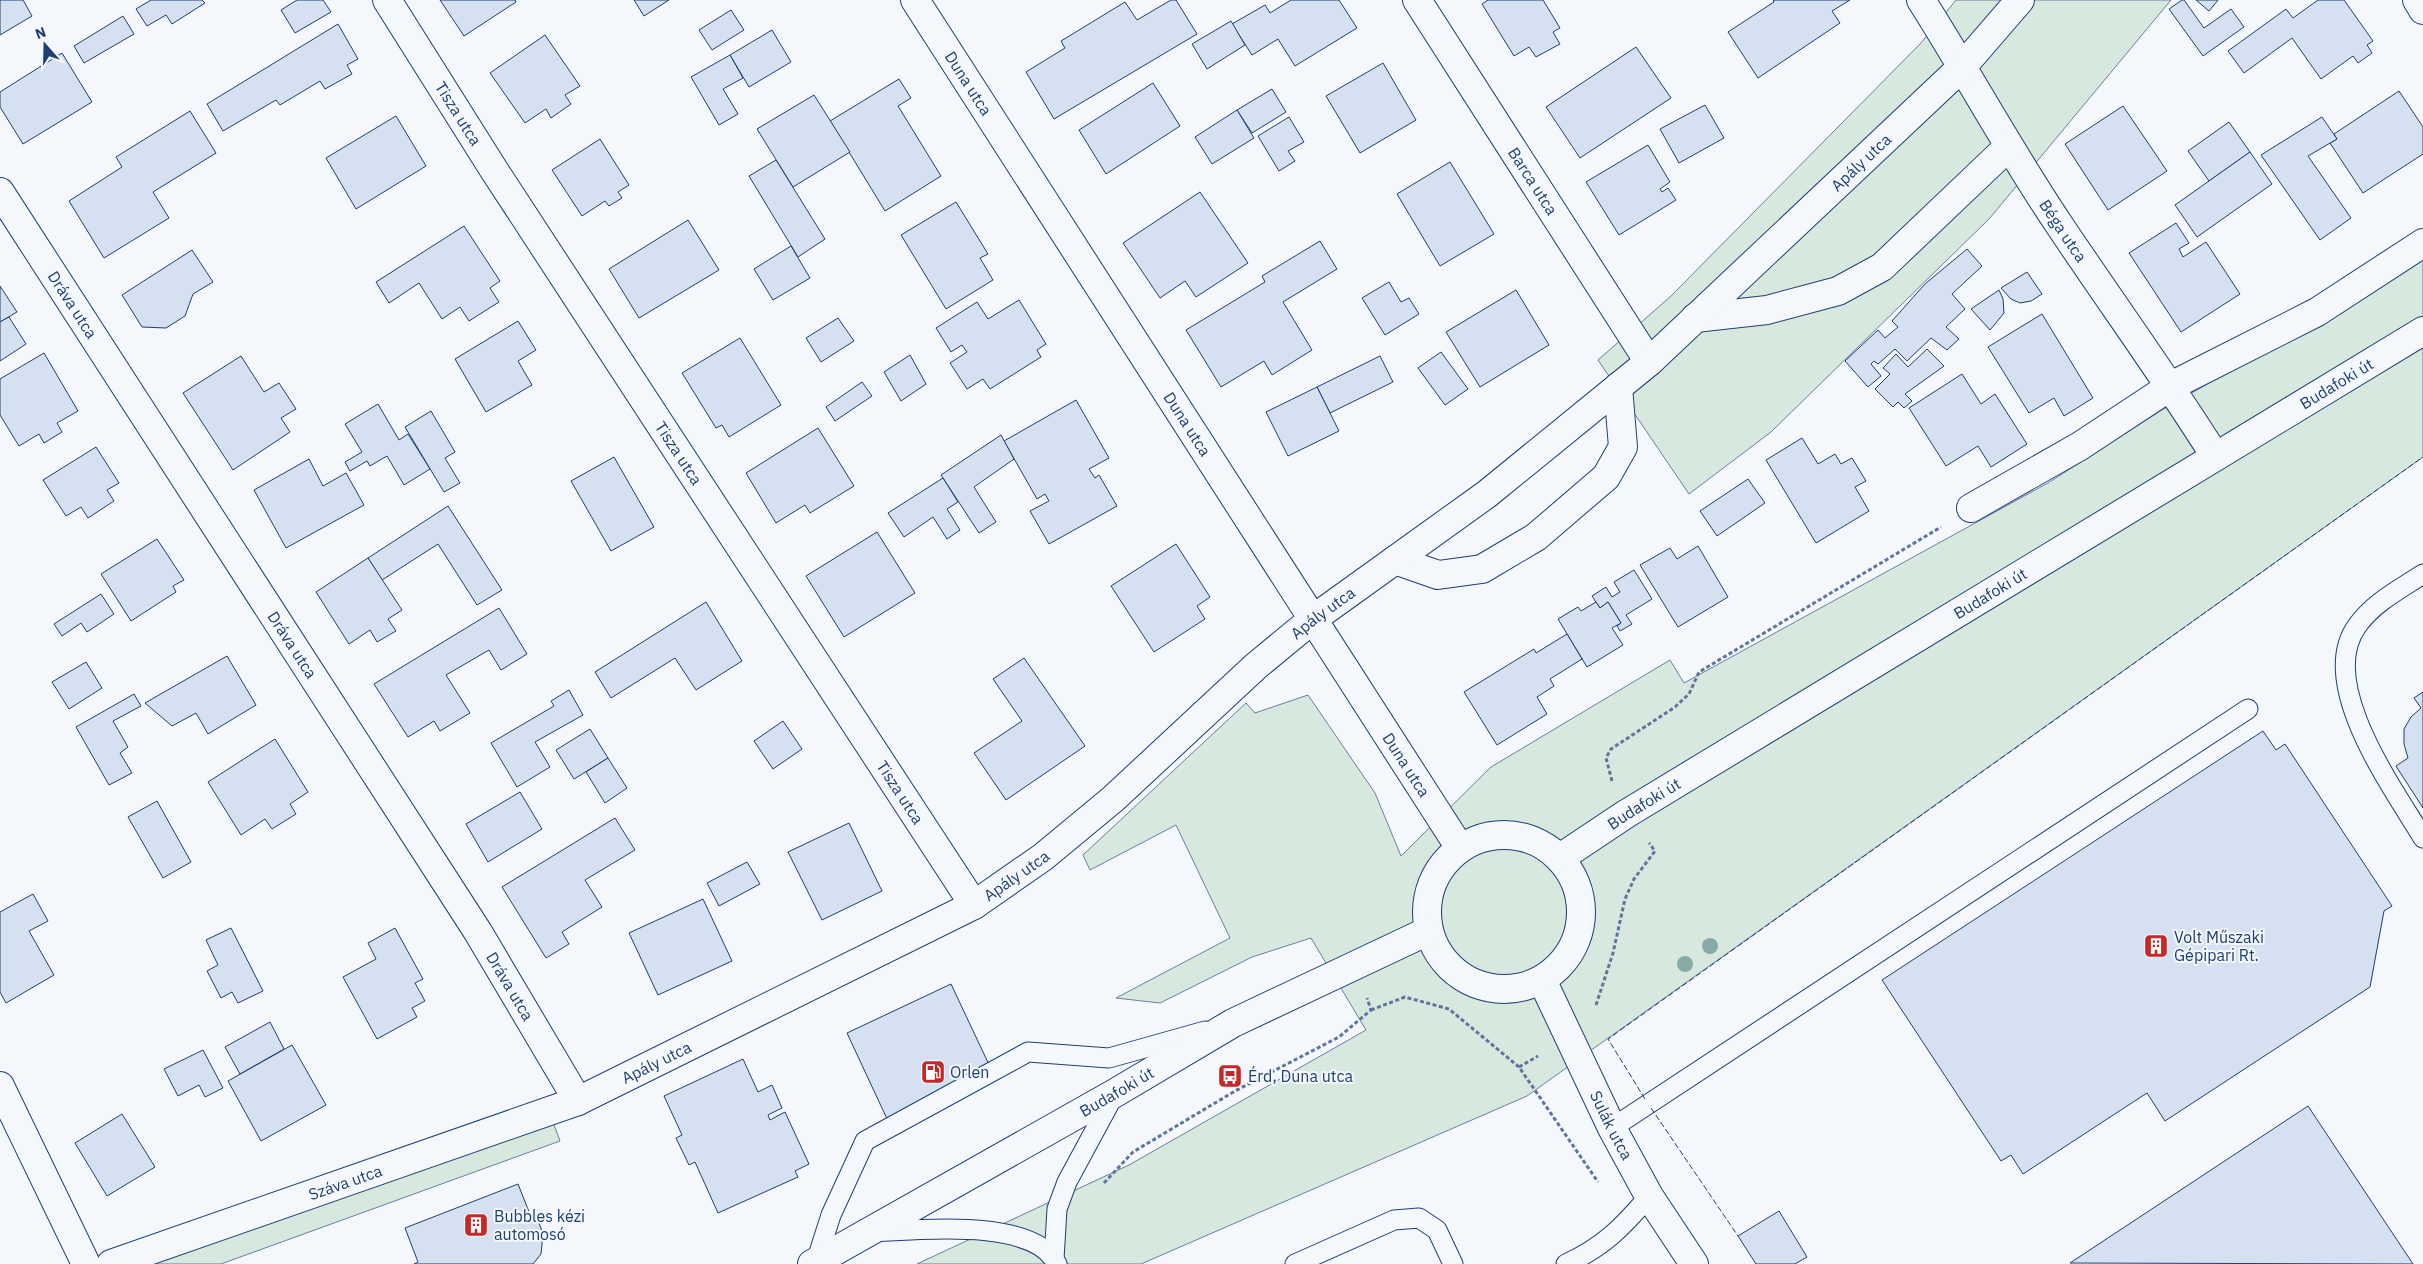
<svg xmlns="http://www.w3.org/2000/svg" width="2423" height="1264" viewBox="0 0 2423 1264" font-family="'IBM Plex Sans',sans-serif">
<rect width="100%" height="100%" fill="#f4f7fb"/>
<g fill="#d7e8df" stroke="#687fa3">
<polygon points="1956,0 2171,0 1989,219 1771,432 1689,494 1598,360 1670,297 1921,43"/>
<polygon points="2423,251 2423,457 1527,1096 1141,1264 917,1264 1129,1165 1366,1030 1311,938 1252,957 1160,1003 1116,998 1230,938 1176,825 1090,870 1083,855 1246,703 1255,713 1308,695 1375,793 1401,856 1491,767 1670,660 1684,683 2048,483 2162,410 2299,331"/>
<polygon points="549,1111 560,1141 221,1264 111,1264"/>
</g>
<g fill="#d5e0f0" stroke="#1d3f73">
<polygon points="0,0 23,0 32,16 0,35"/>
<polygon points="151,0 202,0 205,3 172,24 166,15 147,26 136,9"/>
<polygon points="297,0 323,0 331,12 295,33 281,10"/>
<polygon points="440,0 515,0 516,2 464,36"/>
<polygon points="634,0 669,0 644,16"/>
<polygon points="1171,0 1176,0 1197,34 1054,119 1026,72 1065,48 1061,41 1125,2 1137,20"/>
<polygon points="1291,0 1339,0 1357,28 1295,66 1278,39 1252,55 1232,24 1265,5 1270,13"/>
<polygon points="1488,0 1543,0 1560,28 1553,32 1560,44 1536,57 1529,47 1514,56 1482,4"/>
<polygon points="1773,0 1850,0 1832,11 1840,23 1758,78 1728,32 1774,2"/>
<polygon points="2182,0 2184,0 2204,28 2231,9 2244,27 2203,56 2169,9"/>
<polygon points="2196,0 2218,0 2209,11"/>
<polygon points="2318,0 2344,0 2373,41 2367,45 2372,53 2358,63 2353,56 2321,79 2292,38 2244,73 2228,51 2286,9 2293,18"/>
<polygon points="731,10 744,30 712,50 699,30"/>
<polygon points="123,16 134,34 84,63 74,46"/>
<polygon points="1231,21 1245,45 1207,69 1192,44"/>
<polygon points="338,24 358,59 347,65 352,74 325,89 320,81 280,105 276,100 223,131 207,104"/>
<polygon points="772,30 791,62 749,87 730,55"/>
<polygon points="545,35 580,86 565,95 571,104 551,118 546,109 525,123 490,73"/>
<polygon points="1636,47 1671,98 1580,158 1546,107"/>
<polygon points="62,53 92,102 23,144 0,107 0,92"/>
<polygon points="730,55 743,78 723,89 738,114 719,125 691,77"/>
<polygon points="1383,63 1416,120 1360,153 1326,96"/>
<polygon points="899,79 911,98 898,106 941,176 885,211 830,121"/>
<polygon points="1153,83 1180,126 1106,174 1079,130"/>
<polygon points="1272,89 1286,112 1252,133 1237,110"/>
<polygon points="2399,91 2423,127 2423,154 2363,193 2330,143 2337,139 2334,134"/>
<polygon points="814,95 850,152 793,187 757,129"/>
<polygon points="1705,105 1724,138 1679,163 1660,129"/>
<polygon points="2123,106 2167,171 2108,210 2065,144"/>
<polygon points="1237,110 1254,138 1212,164 1195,137"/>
<polygon points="190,111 216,153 153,192 169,218 104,258 69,201 122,167 116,157"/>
<polygon points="396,116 426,166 356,209 326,158"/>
<polygon points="1289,117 1304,142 1288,151 1295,161 1279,171 1258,136"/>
<polygon points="2322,117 2337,139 2308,156 2351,218 2320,240 2261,155"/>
<polygon points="2229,122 2250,152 2209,181 2188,151"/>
<polygon points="600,139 629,185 618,192 622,198 609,206 605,201 582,216 552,170"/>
<polygon points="1648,145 1670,182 1660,189 1662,192 1668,188 1676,200 1619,235 1586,182"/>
<polygon points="2250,152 2272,184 2197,237 2175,205"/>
<polygon points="776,160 825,239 798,257 749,176"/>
<polygon points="1450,162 1494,234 1440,266 1397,194"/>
<polygon points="1200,192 1248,263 1196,297 1185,281 1160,298 1123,243"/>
<polygon points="956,202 988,254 980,258 993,280 946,309 901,235"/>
<polygon points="688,220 719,270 639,318 609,269"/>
<polygon points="2176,223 2189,243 2179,249 2183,257 2206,242 2240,294 2181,332 2129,253"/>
<polygon points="464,226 500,281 490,288 499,302 469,321 460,307 442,319 419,283 389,303 376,282"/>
<polygon points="1320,241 1337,269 1283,302 1312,350 1272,375 1264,361 1221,387 1186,330 1265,282 1262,276"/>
<polygon points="791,246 810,278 773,300 754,269"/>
<polygon points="1967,249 1982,266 1952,294 1965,309 1946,327 1959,339 1947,350 1931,338 1907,361 1895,349 1878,364 1874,361 1871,364 1881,376 1868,387 1845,361 1878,330 1885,338 1898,327 1892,321 1925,284"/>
<polygon points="192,250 213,282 193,294 185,316 166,328 142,327 122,295"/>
<polygon points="2027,272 2042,294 2031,301 2020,303 2011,299 2001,288"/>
<polygon points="1389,282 1401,302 1409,298 1419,314 1385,335 1362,298"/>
<polygon points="0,286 17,312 0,322"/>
<polygon points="1516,290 1549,345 1480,387 1446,332"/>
<polygon points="1999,290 2003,299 2004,313 1990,330 1971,309"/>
<polygon points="1019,300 1046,344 1037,350 1041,357 990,389 983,379 967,389 950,363 967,352 962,345 951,352 936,328 977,302 988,319"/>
<polygon points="2042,314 2093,398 2064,416 2054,398 2029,413 1988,347"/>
<polygon points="9,317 26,344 0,361 0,322"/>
<polygon points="838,318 854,341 821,362 806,338"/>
<polygon points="518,321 536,350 518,361 532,385 486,412 455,359"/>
<polygon points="740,338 781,405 729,437 722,425 716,428 682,373"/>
<polygon points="1927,349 1944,366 1905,394 1912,401 1904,408 1898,402 1893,407 1875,389 1890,374 1883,368 1896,354 1908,367"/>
<polygon points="1441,352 1468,389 1445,405 1418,368"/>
<polygon points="44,353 78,411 57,423 62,432 44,443 39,434 19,446 0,415 0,379"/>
<polygon points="910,355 926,384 901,401 884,372"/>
<polygon points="241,356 264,392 279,383 296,409 281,418 290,432 233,470 183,393"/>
<polygon points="1380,356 1393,382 1330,413 1317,387"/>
<polygon points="1962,374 1981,404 1995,394 2027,444 1991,467 1978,446 1946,466 1909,408"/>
<polygon points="862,382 872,396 835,421 826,407"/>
<polygon points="1317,387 1339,431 1288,456 1266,412"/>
<polygon points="1076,400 1109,458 1089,469 1095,478 1099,475 1117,506 1049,544 1030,511 1049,501 1045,494 1037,499 1004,441"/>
<polygon points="378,404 399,440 408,434 430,469 404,485 387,456 370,466 367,461 350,471 345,462 362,452 345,424"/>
<polygon points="431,411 455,452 445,458 460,483 444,492 405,427"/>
<polygon points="818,428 854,486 810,513 805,505 776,523 746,473"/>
<polygon points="1001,435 1014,459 974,487 996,522 979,533 941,475"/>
<polygon points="1802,438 1818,464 1835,454 1841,464 1852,458 1866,481 1855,487 1869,511 1816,543 1766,460"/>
<polygon points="96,447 119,483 107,490 114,501 88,518 81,507 66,516 43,480"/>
<polygon points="614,457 654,527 611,551 571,481"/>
<polygon points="309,459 323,486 346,473 364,505 286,548 254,490"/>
<polygon points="943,478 958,502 947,509 960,530 947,539 933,517 904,537 888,513"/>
<polygon points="1748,479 1765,503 1717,536 1700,511"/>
<polygon points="448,506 502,590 477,605 438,544 382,580 368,558"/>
<polygon points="877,532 915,593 844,637 806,576"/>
<polygon points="157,539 184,580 173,586 176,592 131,621 101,574"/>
<polygon points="1176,544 1210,597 1197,606 1205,619 1154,652 1111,586"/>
<polygon points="1698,546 1728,597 1678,627 1640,565 1670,548 1677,559"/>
<polygon points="368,558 402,610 388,619 396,631 377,642 370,630 349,644 316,592"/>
<polygon points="1634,570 1652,599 1626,615 1632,624 1620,631 1617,626 1621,623 1608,602 1600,608 1592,596 1606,587 1612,597 1620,592 1614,582"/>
<polygon points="101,594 114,614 87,632 81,623 62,636 54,624"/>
<polygon points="706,602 742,661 696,690 675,658 611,698 595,672"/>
<polygon points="1596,602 1600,608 1608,602 1621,623 1612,628 1623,645 1587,667 1558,619 1578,607 1581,611"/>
<polygon points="499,608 527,654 501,670 489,650 446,675 470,713 440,731 434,721 408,737 374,684"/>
<polygon points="1567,634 1582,659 1550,679 1554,686 1537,697 1547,714 1497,745 1464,692 1534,649 1536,653"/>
<polygon points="227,656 256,705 208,734 196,713 172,726 145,703"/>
<polygon points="1024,658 1085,746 1006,800 974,753 1022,721 993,679"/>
<polygon points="86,662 102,688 69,709 52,682"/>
<polygon points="569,690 583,715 535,742 550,767 517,787 491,743 554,706 551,701"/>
<polygon points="2423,692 2423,808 2396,766 2408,758 2404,744 2404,729 2411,717 2421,708 2414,698"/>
<polygon points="134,694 141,706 113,721 128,747 120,753 132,773 109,785 76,727"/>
<polygon points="783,721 802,749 773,769 754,741"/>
<polygon points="590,729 608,758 574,779 556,750"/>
<polygon points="2263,731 2276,750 2285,744 2392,906 2384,911 2370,987 2165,1121 2147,1093 2023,1174 2011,1155 2001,1161 1882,980"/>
<polygon points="275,739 308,792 290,804 296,814 272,829 265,819 241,835 208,782"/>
<polygon points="608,758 627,788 605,803 586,772"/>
<polygon points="520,792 542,829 488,862 466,824"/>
<polygon points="157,801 191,862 163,878 128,817"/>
<polygon points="615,818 635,850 585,880 602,907 562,932 569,944 546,958 502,887"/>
<polygon points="849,823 882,891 822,920 788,852"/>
<polygon points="747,862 760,884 719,906 707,883"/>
<polygon points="33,894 48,921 29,931 54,975 6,1003 0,992 0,912"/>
<polygon points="703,899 732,961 658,995 629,933"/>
<polygon points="231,928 263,991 238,1003 232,992 221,998 207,971 218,965 206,940"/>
<polygon points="395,928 423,979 415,983 425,1001 412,1008 417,1017 377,1039 343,977 376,959 368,943"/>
<polygon points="951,984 992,1071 888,1121 847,1033"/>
<polygon points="270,1022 284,1049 240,1074 225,1047"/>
<polygon points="292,1045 326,1105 261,1141 228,1081"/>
<polygon points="203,1050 223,1088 205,1097 199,1085 178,1096 164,1069"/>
<polygon points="743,1059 758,1092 772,1085 782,1108 768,1115 770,1120 785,1112 809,1164 795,1171 798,1177 718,1213 695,1162 689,1165 676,1138 682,1135 664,1096"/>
<polygon points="2308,1106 2413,1264 2070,1263"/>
<polygon points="122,1114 155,1167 107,1196 75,1143"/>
<polygon points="518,1184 533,1222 538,1220 543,1234 541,1254 533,1264 414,1264 418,1262 405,1228"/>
<polygon points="1779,1211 1807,1257 1795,1264 1756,1264 1738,1236"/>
</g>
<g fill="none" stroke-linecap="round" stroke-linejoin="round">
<defs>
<g id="lane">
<path d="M 2423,574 C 2400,589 2373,603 2357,626 C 2316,683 2393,788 2423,838"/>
<polyline points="1612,1128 2248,709"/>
<path d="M 873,1232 C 917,1230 1033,1217 1057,1264"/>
<polyline points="1054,1259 1057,1209 1067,1182 1114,1095"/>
<polyline points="816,1262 831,1215 865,1141 1028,1052 1109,1058 1205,1031"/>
<polyline points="1295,1264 1394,1220 1419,1218 1437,1230 1453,1264"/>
<path d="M 1566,1264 C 1603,1247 1623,1227 1649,1196"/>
</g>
<g id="street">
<path id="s1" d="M 387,0 L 494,170 L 974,905"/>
<path id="s2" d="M 915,0 L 1460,848"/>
<path id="s3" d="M 1417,0 L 1649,362"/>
<path id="s4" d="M 1921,0 C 1968,74 2009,150 2058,223 C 2110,301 2165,376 2215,456"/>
<polyline points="2417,0 2423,10"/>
<path id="s5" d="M 0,192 L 478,932 L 578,1101"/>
<polyline points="1695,318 1767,310 1838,291 1882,267 2008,147"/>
<polyline points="1971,508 2080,446 2171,386 2317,312 2423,243"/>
<polyline points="1395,560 1438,575 1482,569 1536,537 1606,477 1623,447 1618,387"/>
<path id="s6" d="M 1542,980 L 1612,1128 L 1649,1196 L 1694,1264"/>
<polyline points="0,1086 86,1264"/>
<path id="s7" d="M 111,1264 L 578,1101 L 974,905 L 1043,857 L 1113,799 L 1256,666 L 1313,619 L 1487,494 L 1649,362 L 1963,66 L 2020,0"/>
</g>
<g id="primary">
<circle cx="1504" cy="912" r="77"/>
<path id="s8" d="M 1560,858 L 1626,814 L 2423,331"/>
<path id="s9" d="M 812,1264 L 1115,1093 L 1233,1023 L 1428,931"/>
</g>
</defs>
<use href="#lane" stroke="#1d3f73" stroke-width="21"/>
<use href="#street" stroke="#1d3f73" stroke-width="30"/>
<use href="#primary" stroke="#1d3f73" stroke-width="30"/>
<g stroke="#5e769c" stroke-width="3" stroke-dasharray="4 2.5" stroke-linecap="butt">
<polyline points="1612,781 1606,758 1611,749 1675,707 1689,694 1699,672 1941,527"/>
<polyline points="1596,1005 1613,953 1625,899 1634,879 1655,851 1649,843"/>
<polyline points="1371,1010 1405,997 1449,1009 1519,1067 1598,1182"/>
<polyline points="1519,1067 1538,1056"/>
<polyline points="1104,1183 1133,1152 1235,1091 1339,1037 1371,1010 1367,998"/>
</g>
<use href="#lane" stroke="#f4f7fb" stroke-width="19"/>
<use href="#street" stroke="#f4f7fb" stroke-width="28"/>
<use href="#primary" stroke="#f4f7fb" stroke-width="28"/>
<g stroke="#1d3f73" stroke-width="1" stroke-dasharray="6 2.5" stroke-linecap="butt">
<polyline points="1645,1099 1608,1039 2423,457"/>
<polyline points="1651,1108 1738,1236"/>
</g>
</g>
<g fill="#86aba6">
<circle cx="1710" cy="946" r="8"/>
<circle cx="1685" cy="964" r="8"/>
</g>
<defs>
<symbol id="building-square" viewBox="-11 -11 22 22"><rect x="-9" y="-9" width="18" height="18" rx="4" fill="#c62828" stroke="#f4f7fb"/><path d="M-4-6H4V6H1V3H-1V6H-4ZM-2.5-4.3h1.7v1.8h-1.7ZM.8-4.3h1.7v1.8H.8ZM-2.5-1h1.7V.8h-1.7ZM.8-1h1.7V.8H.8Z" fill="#fff"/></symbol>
<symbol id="fuel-square" viewBox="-11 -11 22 22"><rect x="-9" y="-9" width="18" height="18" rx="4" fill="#c62828" stroke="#f4f7fb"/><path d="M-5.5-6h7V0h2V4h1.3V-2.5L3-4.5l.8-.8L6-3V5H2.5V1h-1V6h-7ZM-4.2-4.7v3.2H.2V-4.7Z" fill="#fff"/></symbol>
<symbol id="bus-square" viewBox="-11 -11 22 22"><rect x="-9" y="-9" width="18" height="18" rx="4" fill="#c62828" stroke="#f4f7fb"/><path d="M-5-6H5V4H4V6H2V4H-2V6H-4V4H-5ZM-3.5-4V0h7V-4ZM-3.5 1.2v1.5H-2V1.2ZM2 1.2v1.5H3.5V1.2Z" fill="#fff"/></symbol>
</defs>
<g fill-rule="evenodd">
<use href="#building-square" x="2142" y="932" width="28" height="28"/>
<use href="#fuel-square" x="919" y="1058" width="28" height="28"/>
<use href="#bus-square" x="1216" y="1062" width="28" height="28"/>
<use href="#building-square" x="462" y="1211" width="28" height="28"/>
</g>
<g text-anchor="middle" stroke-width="4" stroke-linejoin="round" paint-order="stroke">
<g font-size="16" fill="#1d3f73" stroke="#f4f7fb">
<text dy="6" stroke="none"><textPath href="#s2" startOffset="99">Duna utca</textPath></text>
<text dy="6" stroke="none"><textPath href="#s1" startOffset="134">Tisza utca</textPath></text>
<text dy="6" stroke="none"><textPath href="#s7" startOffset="2095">Apály utca</textPath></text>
<text dy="6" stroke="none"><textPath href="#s3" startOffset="215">Barca utca</textPath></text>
<text dy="6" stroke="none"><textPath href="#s4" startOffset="271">Béga utca</textPath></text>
<text dy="6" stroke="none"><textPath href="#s5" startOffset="134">Dráva utca</textPath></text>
<text dy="6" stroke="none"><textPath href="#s8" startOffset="910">Budafoki út</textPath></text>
<text dy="6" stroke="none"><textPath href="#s2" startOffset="504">Duna utca</textPath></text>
<text dy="6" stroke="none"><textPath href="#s1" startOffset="539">Tisza utca</textPath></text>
<text dy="6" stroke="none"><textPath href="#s8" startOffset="505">Budafoki út</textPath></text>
<text dy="6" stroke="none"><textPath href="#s7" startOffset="1392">Apály utca</textPath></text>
<text dy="6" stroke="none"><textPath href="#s5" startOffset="539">Dráva utca</textPath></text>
<text dy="6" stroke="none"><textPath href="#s2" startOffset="909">Duna utca</textPath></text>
<text dy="6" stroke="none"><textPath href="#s1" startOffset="944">Tisza utca</textPath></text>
<text dy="6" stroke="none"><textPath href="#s8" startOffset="100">Budafoki út</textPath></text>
<text dy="6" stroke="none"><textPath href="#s7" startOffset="988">Apály utca</textPath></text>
<text dy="6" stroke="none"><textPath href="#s5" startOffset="944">Dráva utca</textPath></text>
<text dy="6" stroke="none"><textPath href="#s7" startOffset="582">Apály utca</textPath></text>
<text dy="6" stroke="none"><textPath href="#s9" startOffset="350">Budafoki út</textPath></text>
<text dy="6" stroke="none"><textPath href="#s6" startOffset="161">Sulák utca</textPath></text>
<text dy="6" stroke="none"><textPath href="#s7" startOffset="248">Száva utca</textPath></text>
</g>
<g font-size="16" fill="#1d3f73" stroke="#f4f7fb" text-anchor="start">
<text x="2174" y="943">Volt Műszaki<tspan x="2174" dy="18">Gépipari Rt.</tspan></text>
<text x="950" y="1078">Orlen</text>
<text x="1248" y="1082">Érd, Duna utca</text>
<text x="494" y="1222">Bubbles kézi<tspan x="494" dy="18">automosó</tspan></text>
</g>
</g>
<g transform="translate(45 45) rotate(340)" stroke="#f4f7fb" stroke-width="4" paint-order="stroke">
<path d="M0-4L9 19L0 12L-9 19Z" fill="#1d3f73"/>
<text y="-8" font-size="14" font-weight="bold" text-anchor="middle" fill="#1d3f73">N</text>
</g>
</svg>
